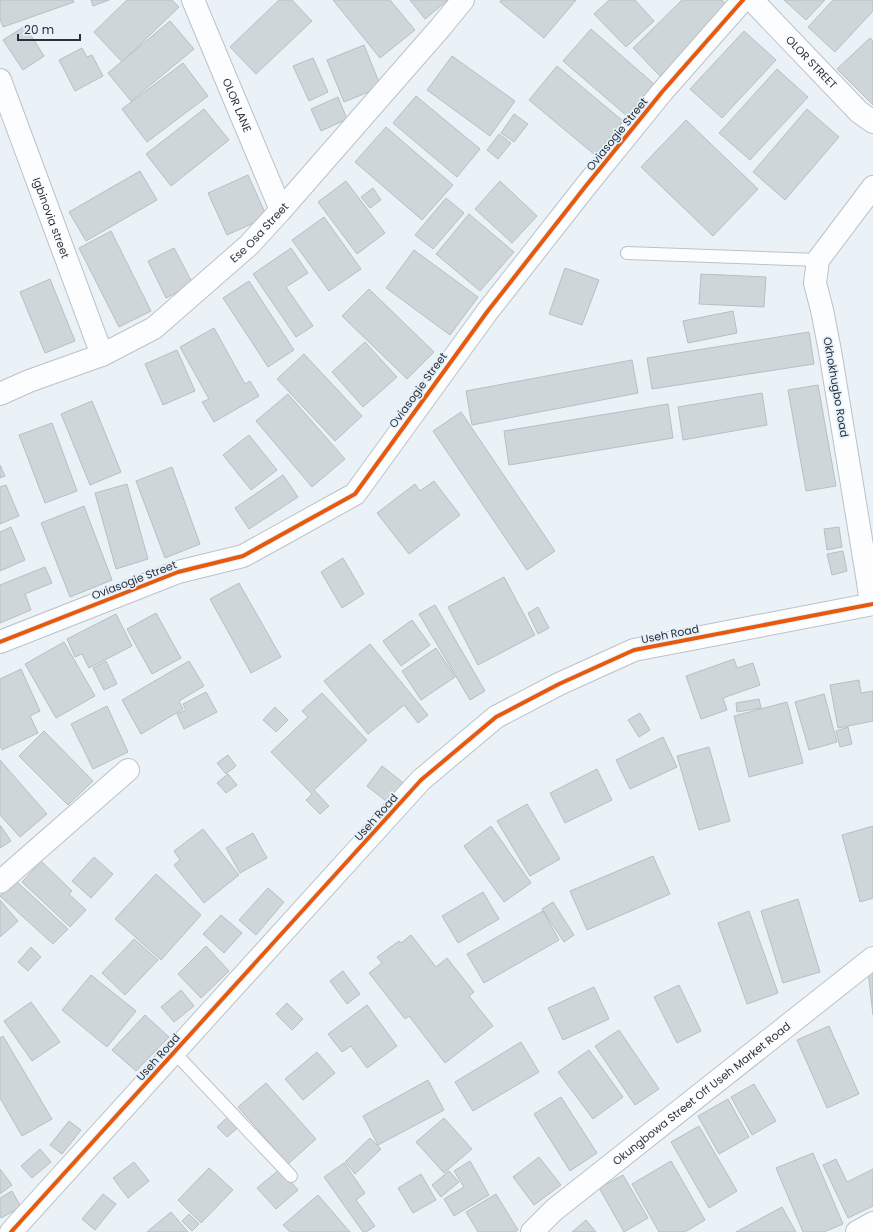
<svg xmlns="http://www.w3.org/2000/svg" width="873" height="1232" viewBox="0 0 873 1232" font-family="Poppins,sans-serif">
<rect width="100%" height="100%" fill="#eaf1f7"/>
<g fill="#cfd6da" stroke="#b7bfc3">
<polygon points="0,0 73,0 74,2 3,27 0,19"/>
<polygon points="91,0 109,0 93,6"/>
<polygon points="127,0 172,0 179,7 122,62 94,32"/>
<polygon points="279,0 292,0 312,21 256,74 230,47"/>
<polygon points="333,0 390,0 415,30 380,58"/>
<polygon points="410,0 448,0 425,19"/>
<polygon points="501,0 576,0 544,38 500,2"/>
<polygon points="609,0 635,0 654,21 626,47 594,14"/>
<polygon points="682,0 722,0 729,8 660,76 633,48"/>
<polygon points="784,0 825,0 806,20"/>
<polygon points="833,0 873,0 873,11 835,52 808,27"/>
<polygon points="170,21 194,49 131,101 108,73"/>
<polygon points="25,26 44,56 23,70 3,40"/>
<polygon points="591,29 654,84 627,116 563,61"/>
<polygon points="744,31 776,60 722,118 690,89"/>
<polygon points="870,38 873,41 873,105 837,69"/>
<polygon points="364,45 381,87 344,102 327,60"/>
<polygon points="82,48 87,57 92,55 103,76 75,91 59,60"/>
<polygon points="452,56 515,101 490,136 427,90"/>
<polygon points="313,58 328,92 309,101 293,66"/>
<polygon points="183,63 208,96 147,142 122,109"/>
<polygon points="557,66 623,121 595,155 529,100"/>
<polygon points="777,69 808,97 750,160 719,133"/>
<polygon points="416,96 480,149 457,177 393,123"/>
<polygon points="338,97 347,119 321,131 311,109"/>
<polygon points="204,109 229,140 171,186 146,154"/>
<polygon points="807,109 839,137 785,200 753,172"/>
<polygon points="514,114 528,124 514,142 501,133"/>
<polygon points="686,120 758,189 713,236 641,167"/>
<polygon points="386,127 453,185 422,220 355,162"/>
<polygon points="499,134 511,143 498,159 487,150"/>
<polygon points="140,171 157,200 86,241 69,212"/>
<polygon points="248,175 267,217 227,235 208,193"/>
<polygon points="346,181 385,233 357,254 318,202"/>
<polygon points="500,181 537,216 512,243 475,209"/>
<polygon points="373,188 381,200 370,208 361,197"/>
<polygon points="446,198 464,213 433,249 415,235"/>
<polygon points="469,214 514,252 480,291 436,254"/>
<polygon points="324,217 361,269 329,291 292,240"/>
<polygon points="111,231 151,311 119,327 79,248"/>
<polygon points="174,248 193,284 166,298 148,261"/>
<polygon points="291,248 308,273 286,287 313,326 296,337 253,274"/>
<polygon points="414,250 478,297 450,335 386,288"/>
<polygon points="565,268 599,280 582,325 549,314"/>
<polygon points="701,274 766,277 764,307 699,304"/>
<polygon points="50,279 75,341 45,353 20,292"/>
<polygon points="249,281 294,350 268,367 223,298"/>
<polygon points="369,289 434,352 407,379 342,316"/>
<polygon points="733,311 737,333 688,343 683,321"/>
<polygon points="214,328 245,384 250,381 259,396 214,422 202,402 209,399 180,347"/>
<polygon points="809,332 814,364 652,389 647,358"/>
<polygon points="365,342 397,377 363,407 332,372"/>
<polygon points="177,350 195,391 163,405 145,364"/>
<polygon points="304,354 362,416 335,441 277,379"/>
<polygon points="632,360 638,393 472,425 466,391"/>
<polygon points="818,385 836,486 806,491 788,390"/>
<polygon points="762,393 767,425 683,440 678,407"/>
<polygon points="288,394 345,459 312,487 256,421"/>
<polygon points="92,401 121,472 90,485 61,414"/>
<polygon points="668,404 673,438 509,465 504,431"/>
<polygon points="461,412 555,551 527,570 433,431"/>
<polygon points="52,423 77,491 45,503 19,435"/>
<polygon points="249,435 277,470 251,490 223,455"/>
<polygon points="0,465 5,476 0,478"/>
<polygon points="172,467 200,544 165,558 136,481"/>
<polygon points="283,475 298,497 249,529 235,508"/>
<polygon points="434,481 460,515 409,554 377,513 415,484 420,491"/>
<polygon points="127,484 148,559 116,569 95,493"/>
<polygon points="6,485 19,516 0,524 0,487"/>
<polygon points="84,506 112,580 70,597 41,523"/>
<polygon points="11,527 25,560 0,571 0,532"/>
<polygon points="839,527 842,547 827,550 824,529"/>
<polygon points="843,551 847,571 832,575 827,554"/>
<polygon points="343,558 364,594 342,608 321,572"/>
<polygon points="45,567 52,583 25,594 31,610 0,623 0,585"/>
<polygon points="504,577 535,635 478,665 448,607"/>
<polygon points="239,583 281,657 251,673 210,599"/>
<polygon points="435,605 485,691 470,700 419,614"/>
<polygon points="538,607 549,628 538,634 528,613"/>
<polygon points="156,613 181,658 152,674 127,629"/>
<polygon points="116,614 132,646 89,668 82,654 75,657 67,639"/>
<polygon points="412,620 430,645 401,666 383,641"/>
<polygon points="64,642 95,696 56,718 25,664"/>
<polygon points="370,644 428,715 418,723 404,705 368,734 324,681"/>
<polygon points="436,648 455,677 421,700 402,671"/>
<polygon points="734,659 737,668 753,663 760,685 723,698 727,710 701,719 686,676"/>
<polygon points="106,661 117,684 104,690 93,668"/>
<polygon points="189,661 204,686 179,701 183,709 141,734 122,700"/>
<polygon points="21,669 40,711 30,716 38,733 2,750 0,745 0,679"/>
<polygon points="859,680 861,693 873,691 873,721 838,728 830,685"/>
<polygon points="206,692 217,712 184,729 177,714 186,710 183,704"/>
<polygon points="322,693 367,740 314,790 329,806 320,814 306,800 312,794 271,752 308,717 302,711"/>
<polygon points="824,694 837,742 809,750 795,702"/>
<polygon points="759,699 761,708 737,712 736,703"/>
<polygon points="787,702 803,763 749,777 734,716"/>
<polygon points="107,706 128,752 93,769 71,724"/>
<polygon points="275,707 288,720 276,732 263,720"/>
<polygon points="640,713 650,730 639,737 628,720"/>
<polygon points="848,727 852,744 840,747 836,731"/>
<polygon points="44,731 93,781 68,805 19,756"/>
<polygon points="663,737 677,767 630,789 616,760"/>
<polygon points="709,747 730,821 699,830 677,756"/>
<polygon points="228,755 236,766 226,774 217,763"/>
<polygon points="0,760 47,814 20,837 0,815"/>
<polygon points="382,766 406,785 391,805 367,786"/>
<polygon points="597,769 612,800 565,823 550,793"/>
<polygon points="228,774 237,785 226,793 217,783"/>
<polygon points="527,804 560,859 530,876 497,821"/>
<polygon points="0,825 11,841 0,848"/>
<polygon points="491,826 531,883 504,902 464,846"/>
<polygon points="873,826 873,898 860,902 842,835"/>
<polygon points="203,829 239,875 204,903 174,865 180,860 174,851"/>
<polygon points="253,833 267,858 240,873 226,848"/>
<polygon points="653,856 670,894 587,930 570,891"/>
<polygon points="94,857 113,874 91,898 72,881"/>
<polygon points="41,861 72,891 69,894 86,910 70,927 22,882"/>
<polygon points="156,874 201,915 161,960 115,919"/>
<polygon points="15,880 68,929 53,944 0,896"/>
<polygon points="268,888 284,902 256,935 239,920"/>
<polygon points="483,892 499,919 458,943 442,916"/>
<polygon points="798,899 820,972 783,983 761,911"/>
<polygon points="0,900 18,921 0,937"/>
<polygon points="553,902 574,935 564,942 542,909"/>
<polygon points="543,911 559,940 484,983 467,954"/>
<polygon points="749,911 778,993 747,1004 718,923"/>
<polygon points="221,915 242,933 224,953 203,934"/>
<polygon points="411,935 436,967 447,958 474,992 469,996 493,1026 445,1063 409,1016 405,1019 369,973 382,963 377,957 399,941 401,943"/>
<polygon points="134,939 158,960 125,995 102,973"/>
<polygon points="206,946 229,971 201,998 178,974"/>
<polygon points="31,947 41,957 28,971 18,962"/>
<polygon points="343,971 360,994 347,1004 330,981"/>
<polygon points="868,971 873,971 873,1015"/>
<polygon points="91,975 136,1011 107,1047 62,1010"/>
<polygon points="679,985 701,1031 677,1043 654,997"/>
<polygon points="594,987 609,1019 563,1040 548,1008"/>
<polygon points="181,990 194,1006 174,1022 161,1007"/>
<polygon points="31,1002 60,1042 32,1061 4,1021"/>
<polygon points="287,1003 303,1019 292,1030 276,1014"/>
<polygon points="367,1005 397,1046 367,1068 351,1046 342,1052 328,1034"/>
<polygon points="145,1015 169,1037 136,1071 112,1050"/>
<polygon points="829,1026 859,1094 827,1108 797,1040"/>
<polygon points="619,1030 659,1089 635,1105 595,1046"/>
<polygon points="3,1036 52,1119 22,1136 0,1098 0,1038"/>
<polygon points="521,1042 539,1072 473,1111 455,1082"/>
<polygon points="589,1050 623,1097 593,1119 558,1072"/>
<polygon points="317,1052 335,1073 303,1100 285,1079"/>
<polygon points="428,1080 444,1110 378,1145 363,1116"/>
<polygon points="266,1083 316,1139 288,1164 238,1107"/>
<polygon points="754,1084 776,1121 752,1135 731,1097"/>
<polygon points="561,1097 597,1153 570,1171 534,1114"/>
<polygon points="728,1099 749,1137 719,1154 698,1116"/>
<polygon points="231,1114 241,1125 227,1137 217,1127"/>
<polygon points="444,1118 472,1149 444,1173 416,1142"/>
<polygon points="69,1121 81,1130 62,1154 50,1145"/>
<polygon points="699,1126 737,1191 709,1208 671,1142"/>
<polygon points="370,1138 381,1149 355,1174 345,1162"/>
<polygon points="40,1149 51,1162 32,1178 21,1166"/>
<polygon points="813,1153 843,1224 824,1232 803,1232 776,1168"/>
<polygon points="539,1157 561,1185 534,1205 513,1177"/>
<polygon points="836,1159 847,1182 873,1169 873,1206 848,1218 823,1165"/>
<polygon points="470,1161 489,1195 454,1216 444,1199 464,1187 454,1171"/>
<polygon points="671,1161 705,1220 685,1232 659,1232 632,1184"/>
<polygon points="134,1162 149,1181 128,1198 113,1178"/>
<polygon points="344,1163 365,1193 356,1200 375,1226 366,1232 363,1232 324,1177"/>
<polygon points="209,1168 233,1190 201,1223 178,1200"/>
<polygon points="0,1169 12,1185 0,1194"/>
<polygon points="280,1169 298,1190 276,1209 257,1188"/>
<polygon points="449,1171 459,1182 441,1197 432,1185"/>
<polygon points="421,1174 436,1200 413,1213 398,1188"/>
<polygon points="623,1175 648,1218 624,1232 599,1188"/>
<polygon points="12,1191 21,1207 1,1218 0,1216 0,1198"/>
<polygon points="103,1194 116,1204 95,1230 82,1219"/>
<polygon points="496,1194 518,1230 515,1232 478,1232 466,1212"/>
<polygon points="318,1195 350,1232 290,1232 283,1225"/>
<polygon points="782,1207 796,1232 736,1232"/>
<polygon points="171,1212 188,1232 147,1232"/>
<polygon points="189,1214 199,1224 192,1231 182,1221"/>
<polygon points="586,1220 596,1232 572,1232"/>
</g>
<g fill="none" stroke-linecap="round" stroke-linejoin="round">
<defs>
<g id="lane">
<polyline points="627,253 818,260"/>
<polyline points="174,1052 291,1176"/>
</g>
<g id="street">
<path id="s1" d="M 193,0 L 281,210"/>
<path id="s2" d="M 752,0 L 859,112 L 873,122"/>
<path id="s3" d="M 0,80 L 102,355"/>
<path id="s4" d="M 0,394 L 29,381 L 102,355 L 154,328 L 249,245 L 281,210 L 440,28 L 463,0"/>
<polyline points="871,604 868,582 830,351 822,310 815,283 818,260 873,187"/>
<polyline points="0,642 178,572 243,556 355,494 487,312 585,187 662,92 743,0"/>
<polyline points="0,882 128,770"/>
<polyline points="11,1232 421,780 496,717 559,684 634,650 873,604"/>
<path id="s5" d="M 532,1232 L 554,1210 L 873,958"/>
<polyline points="857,1232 873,1223"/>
</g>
</defs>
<use href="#lane" stroke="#bcc2c7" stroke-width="14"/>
<use href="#street" stroke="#bcc2c7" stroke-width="24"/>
<use href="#lane" stroke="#fcfdfe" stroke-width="12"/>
<use href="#street" stroke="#fcfdfe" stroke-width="22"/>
<defs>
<g id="cycleway">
<polyline points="0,642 178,572 243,556 355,494 487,312 585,187 662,92 743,0"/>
<polyline points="11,1232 421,780 496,717 559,684 634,650 873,604"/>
</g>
</defs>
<use href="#cycleway" stroke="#e5f1fc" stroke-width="6"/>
<use href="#cycleway" stroke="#e8590c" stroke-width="4"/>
</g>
<g text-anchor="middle" stroke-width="3.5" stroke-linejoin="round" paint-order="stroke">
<g font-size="11" fill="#2c3237" stroke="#e5f1fc">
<text dy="4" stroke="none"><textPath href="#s2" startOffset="86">OLOR STREET</textPath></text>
<text dy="4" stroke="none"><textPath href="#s1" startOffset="114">OLOR LANE</textPath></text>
<text transform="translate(617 134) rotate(-51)" y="4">Oviasogie Street</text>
<text dy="4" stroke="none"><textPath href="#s3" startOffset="147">Igbinovia street</textPath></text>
<text dy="4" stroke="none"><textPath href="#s4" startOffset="310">Ese Osa Street</textPath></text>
<text transform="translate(836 387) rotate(80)" y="4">Okhokhugbo Road</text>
<text transform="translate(418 390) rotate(-54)" y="4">Oviasogie Street</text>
<text transform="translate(134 580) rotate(-21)" y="4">Oviasogie Street</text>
<text transform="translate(670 634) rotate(-11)" y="4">Useh Road</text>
<text transform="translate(376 817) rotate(-48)" y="4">Useh Road</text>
<text transform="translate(158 1057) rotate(-48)" y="4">Useh Road</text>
<text dy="4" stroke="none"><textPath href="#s5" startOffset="219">Okungbowa Street Off Useh Market Road</textPath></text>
</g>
</g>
<path d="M18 34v6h62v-6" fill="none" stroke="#2c3237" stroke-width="2"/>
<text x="24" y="34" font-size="12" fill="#2c3237" stroke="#e5f1fc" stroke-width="3" paint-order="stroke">20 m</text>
</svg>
